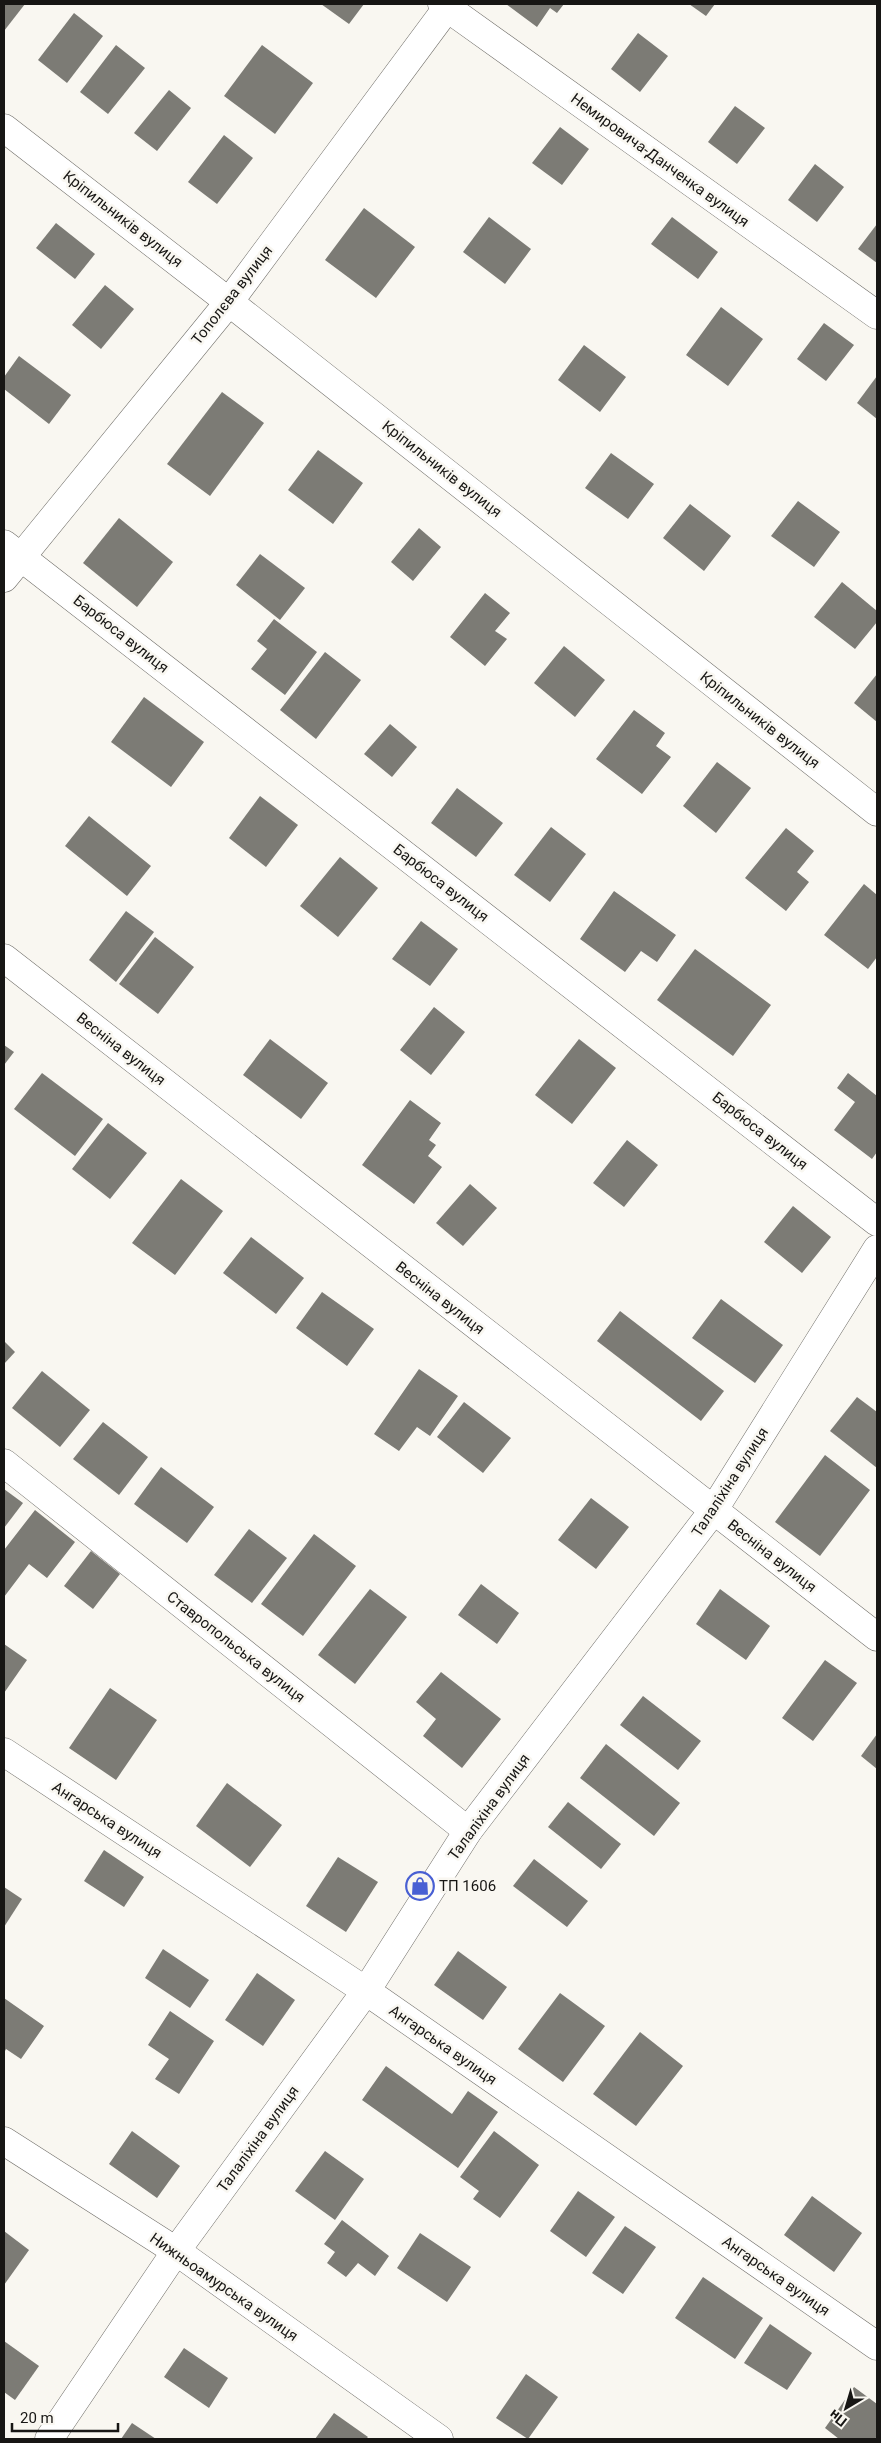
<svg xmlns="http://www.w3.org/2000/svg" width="881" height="2443" viewBox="0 0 881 2443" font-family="Roboto,sans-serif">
<rect width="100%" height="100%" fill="#f9f7f1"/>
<g fill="#7c7b75">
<polygon points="4,4 25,4 4,31"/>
<polygon points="321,4 364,4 349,24"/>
<polygon points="506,4 564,4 557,13 550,8 537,27"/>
<polygon points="689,4 715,4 706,16"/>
<polygon points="74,13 103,36 67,83 38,60"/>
<polygon points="638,33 668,56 640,92 611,69"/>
<polygon points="116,45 145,68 108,114 80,92"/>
<polygon points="262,45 313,83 275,134 224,96"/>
<polygon points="169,90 191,108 157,151 134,133"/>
<polygon points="735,106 765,128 737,164 708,142"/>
<polygon points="560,127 589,149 562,185 532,163"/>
<polygon points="224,135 253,158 217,204 188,182"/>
<polygon points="815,164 844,187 817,222 788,200"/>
<polygon points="364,208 415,247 376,298 325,260"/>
<polygon points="489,217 531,249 505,284 463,252"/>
<polygon points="672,217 718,252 698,279 651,244"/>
<polygon points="56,223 95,254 75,279 36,248"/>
<polygon points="877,224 877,263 858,249"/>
<polygon points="105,285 134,309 101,349 72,325"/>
<polygon points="721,307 763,339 728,386 686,355"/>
<polygon points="824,323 854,345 826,381 797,359"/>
<polygon points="584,345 626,377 600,412 558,380"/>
<polygon points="19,356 71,395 49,424 4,389 4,377"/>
<polygon points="877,376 877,419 857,403"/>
<polygon points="222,392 264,423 210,496 167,464"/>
<polygon points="318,450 363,483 333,524 288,490"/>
<polygon points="611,453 654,484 628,519 585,488"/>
<polygon points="798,501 840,532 814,567 771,536"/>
<polygon points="690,504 731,536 704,571 663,538"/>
<polygon points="119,518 173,562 137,607 83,563"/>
<polygon points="419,528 441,547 413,581 391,562"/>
<polygon points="260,554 305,588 280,620 236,585"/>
<polygon points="842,582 877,611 877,622 855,649 814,617"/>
<polygon points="485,593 510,613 495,631 507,639 485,666 450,637"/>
<polygon points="274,619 317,652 285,695 251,669 267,649 257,641"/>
<polygon points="564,646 605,680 575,717 534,683"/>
<polygon points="325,652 361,680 316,739 280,710"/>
<polygon points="877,674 877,722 854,703"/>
<polygon points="144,697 204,742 171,787 111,742"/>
<polygon points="634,710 665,733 656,746 671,757 642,794 596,759"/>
<polygon points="390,724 417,747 392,777 364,754"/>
<polygon points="717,762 751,788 716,833 683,806"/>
<polygon points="457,788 503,823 476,857 431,823"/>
<polygon points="260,796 298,825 266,867 229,838"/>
<polygon points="89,816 151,866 127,896 65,846"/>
<polygon points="551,827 586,854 550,902 514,875"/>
<polygon points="786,828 814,851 797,872 809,882 786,911 745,878"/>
<polygon points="340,857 378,888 338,937 300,906"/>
<polygon points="864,884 877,895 877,957 868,969 824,935"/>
<polygon points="614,891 676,935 657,962 641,951 625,972 580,939"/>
<polygon points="126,911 154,932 116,982 89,960"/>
<polygon points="421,921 458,949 430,986 392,959"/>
<polygon points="155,937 194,967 158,1014 119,984"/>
<polygon points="695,949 771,1005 733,1056 657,1000"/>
<polygon points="434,1007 465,1032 431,1075 400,1050"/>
<polygon points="270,1039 328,1083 301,1119 243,1075"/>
<polygon points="579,1039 616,1068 572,1124 535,1095"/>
<polygon points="4,1045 14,1052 4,1065"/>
<polygon points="42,1073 103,1119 75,1156 14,1109"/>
<polygon points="848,1073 877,1096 877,1152 872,1159 834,1130 855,1102 837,1088"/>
<polygon points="410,1100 441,1123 429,1140 436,1145 428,1156 442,1167 414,1204 362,1165"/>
<polygon points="108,1123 147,1153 110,1199 72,1169"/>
<polygon points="627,1140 658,1165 624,1207 593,1183"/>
<polygon points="181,1179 223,1211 175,1275 132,1243"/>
<polygon points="470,1184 497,1208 463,1246 436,1223"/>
<polygon points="793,1206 831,1237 802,1273 764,1242"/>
<polygon points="251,1237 304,1278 276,1314 223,1273"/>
<polygon points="322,1292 374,1329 347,1366 296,1328"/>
<polygon points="721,1299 783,1345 755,1383 692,1338"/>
<polygon points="620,1311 724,1391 701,1421 597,1341"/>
<polygon points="4,1341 15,1352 4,1364"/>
<polygon points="419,1369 458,1396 430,1436 417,1427 399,1451 374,1434"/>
<polygon points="42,1371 90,1410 60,1447 12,1408"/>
<polygon points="857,1397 877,1412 877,1468 830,1431"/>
<polygon points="464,1402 511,1438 483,1473 437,1437"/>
<polygon points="103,1422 148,1457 119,1495 73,1459"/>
<polygon points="825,1455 870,1490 820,1556 775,1522"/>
<polygon points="161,1467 214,1507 187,1543 134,1504"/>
<polygon points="4,1489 23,1503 4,1528"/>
<polygon points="591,1498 629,1527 596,1569 558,1540"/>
<polygon points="35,1510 75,1542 47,1578 29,1564 4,1597 4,1550"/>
<polygon points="249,1529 287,1558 252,1603 214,1575"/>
<polygon points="314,1534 356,1566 303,1636 261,1604"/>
<polygon points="91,1551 120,1574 93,1609 64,1586"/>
<polygon points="481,1584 519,1613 497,1644 458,1615"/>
<polygon points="370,1589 407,1617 355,1684 318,1655"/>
<polygon points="720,1589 770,1626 746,1660 696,1624"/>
<polygon points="4,1644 27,1660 4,1693"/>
<polygon points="825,1660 857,1683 813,1741 782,1718"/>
<polygon points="441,1672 501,1719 462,1768 423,1736 436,1719 416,1702"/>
<polygon points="110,1688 157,1720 116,1780 69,1748"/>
<polygon points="643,1696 701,1741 678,1770 620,1725"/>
<polygon points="877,1734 877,1769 861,1756"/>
<polygon points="606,1744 680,1803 654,1836 580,1778"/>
<polygon points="227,1783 282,1825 250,1867 196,1826"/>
<polygon points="568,1802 621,1844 601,1869 548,1827"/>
<polygon points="104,1850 144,1877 124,1907 84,1881"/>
<polygon points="338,1857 378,1882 346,1932 306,1906"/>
<polygon points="534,1859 588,1901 567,1927 513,1886"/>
<polygon points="4,1887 22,1899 4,1927"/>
<polygon points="163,1949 209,1980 190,2008 145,1978"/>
<polygon points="458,1951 507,1987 483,2020 434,1985"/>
<polygon points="257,1973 295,2000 263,2046 225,2020"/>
<polygon points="560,1993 605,2026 563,2082 518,2049"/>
<polygon points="4,1998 44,2026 21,2059 6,2049 4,2053"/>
<polygon points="170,2011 214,2041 179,2094 155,2079 169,2059 148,2045"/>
<polygon points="640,2032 683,2066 636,2126 593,2094"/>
<polygon points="386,2066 452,2114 468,2091 498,2112 458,2168 362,2100"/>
<polygon points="132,2131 180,2166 157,2198 109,2164"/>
<polygon points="494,2131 539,2165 500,2218 473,2199 479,2191 460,2177"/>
<polygon points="325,2151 364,2179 335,2220 295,2191"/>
<polygon points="578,2191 615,2217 586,2257 550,2231"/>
<polygon points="812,2196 862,2233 834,2272 784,2235"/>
<polygon points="342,2220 389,2256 375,2276 358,2263 346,2277 327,2263 335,2252 324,2244"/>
<polygon points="625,2226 656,2247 623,2294 592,2273"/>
<polygon points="4,2231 29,2250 4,2285"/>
<polygon points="420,2233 471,2267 447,2302 397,2268"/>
<polygon points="703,2277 763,2318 735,2359 675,2318"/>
<polygon points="770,2324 812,2353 787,2390 744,2363"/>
<polygon points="4,2341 39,2366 15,2400 4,2392"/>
<polygon points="184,2348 228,2378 209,2408 164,2377"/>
<polygon points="526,2374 558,2397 528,2439 496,2418"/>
<polygon points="854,2387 877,2404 877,2436 875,2439 839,2439 825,2428"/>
<polygon points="334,2413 368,2437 366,2439 315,2439"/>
<polygon points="132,2423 156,2439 121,2439"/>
</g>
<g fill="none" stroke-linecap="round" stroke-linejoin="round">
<defs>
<g id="street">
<polyline points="442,4 877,315"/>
<polyline points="4,544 877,1222"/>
<polyline points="4,578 229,302 450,4"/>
<polyline points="4,958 877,1637"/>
<polyline points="4,1463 468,1831"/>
<polyline points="4,1752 366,1991 877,2346"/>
<polyline points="4,2141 176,2251 439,2439"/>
<polyline points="49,2439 176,2251 366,1991 468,1831 713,1511 877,1249"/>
</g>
<polyline id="secondary" points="4,128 229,302 877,812"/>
</defs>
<use href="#street" stroke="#716f6a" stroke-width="29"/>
<use href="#secondary" stroke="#716f6a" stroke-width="29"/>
<use href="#street" stroke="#fff" stroke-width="28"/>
<use href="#secondary" stroke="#fff" stroke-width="28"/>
</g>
<defs>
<symbol id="shop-ring" viewBox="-11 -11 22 22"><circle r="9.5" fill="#f9f7f1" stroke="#485fd3" stroke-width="1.5"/><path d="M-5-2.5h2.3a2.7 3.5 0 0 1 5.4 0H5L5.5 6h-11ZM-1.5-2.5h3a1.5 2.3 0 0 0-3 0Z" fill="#485fd3"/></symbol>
</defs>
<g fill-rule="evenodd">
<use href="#shop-ring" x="404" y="1870" width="32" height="32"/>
</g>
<g text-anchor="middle" stroke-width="5" stroke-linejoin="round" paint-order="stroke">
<g font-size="15" fill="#171614" stroke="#f9f7f1">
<text transform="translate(660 160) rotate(36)" y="5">Немировича-Данченка вулиця</text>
<text transform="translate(123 219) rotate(38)" y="5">Кріпильників вулиця</text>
<text transform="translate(232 295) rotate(-52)" y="5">Тополєва вулиця</text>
<text transform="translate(442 469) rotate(38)" y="5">Кріпильників вулиця</text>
<text transform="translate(121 634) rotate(38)" y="5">Барбюса вулиця</text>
<text transform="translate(760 720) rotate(38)" y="5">Кріпильників вулиця</text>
<text transform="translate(441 883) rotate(38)" y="5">Барбюса вулиця</text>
<text transform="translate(121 1049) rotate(38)" y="5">Весніна вулиця</text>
<text transform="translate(760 1131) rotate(38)" y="5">Барбюса вулиця</text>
<text transform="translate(440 1298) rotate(38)" y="5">Весніна вулиця</text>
<text transform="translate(730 1482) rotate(-57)" y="5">Талаліхіна вулиця</text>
<text transform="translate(772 1556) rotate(38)" y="5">Весніна вулиця</text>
<text transform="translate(236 1647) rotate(38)" y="5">Ставропольська вулиця</text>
<text transform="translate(489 1807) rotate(-54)" y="5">Талаліхіна вулиця</text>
<text transform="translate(107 1820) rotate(33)" y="5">Ангарська вулиця</text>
<text transform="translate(443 2045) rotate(35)" y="5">Ангарська вулиця</text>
<text transform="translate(258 2139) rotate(-54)" y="5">Талаліхіна вулиця</text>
<text transform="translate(776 2276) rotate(35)" y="5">Ангарська вулиця</text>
<text transform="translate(224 2287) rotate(35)" y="5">Нижньоамурська вулиця</text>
</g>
<g font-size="15" fill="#171614" stroke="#f9f7f1" text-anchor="start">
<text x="439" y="1891">ТП 1606</text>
</g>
</g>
<rect width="881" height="2443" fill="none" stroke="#171614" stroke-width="10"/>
<g transform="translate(846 2408) rotate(218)" stroke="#f9f7f1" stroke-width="4" paint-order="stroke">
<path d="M0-4L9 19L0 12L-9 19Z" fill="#171614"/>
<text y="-8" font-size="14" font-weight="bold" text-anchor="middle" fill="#171614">Пн</text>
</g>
<path d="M12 2423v8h106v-8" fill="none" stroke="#171614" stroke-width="2.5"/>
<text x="20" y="2423" font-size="15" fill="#171614" stroke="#f9f7f1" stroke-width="4" paint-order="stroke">20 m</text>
</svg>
